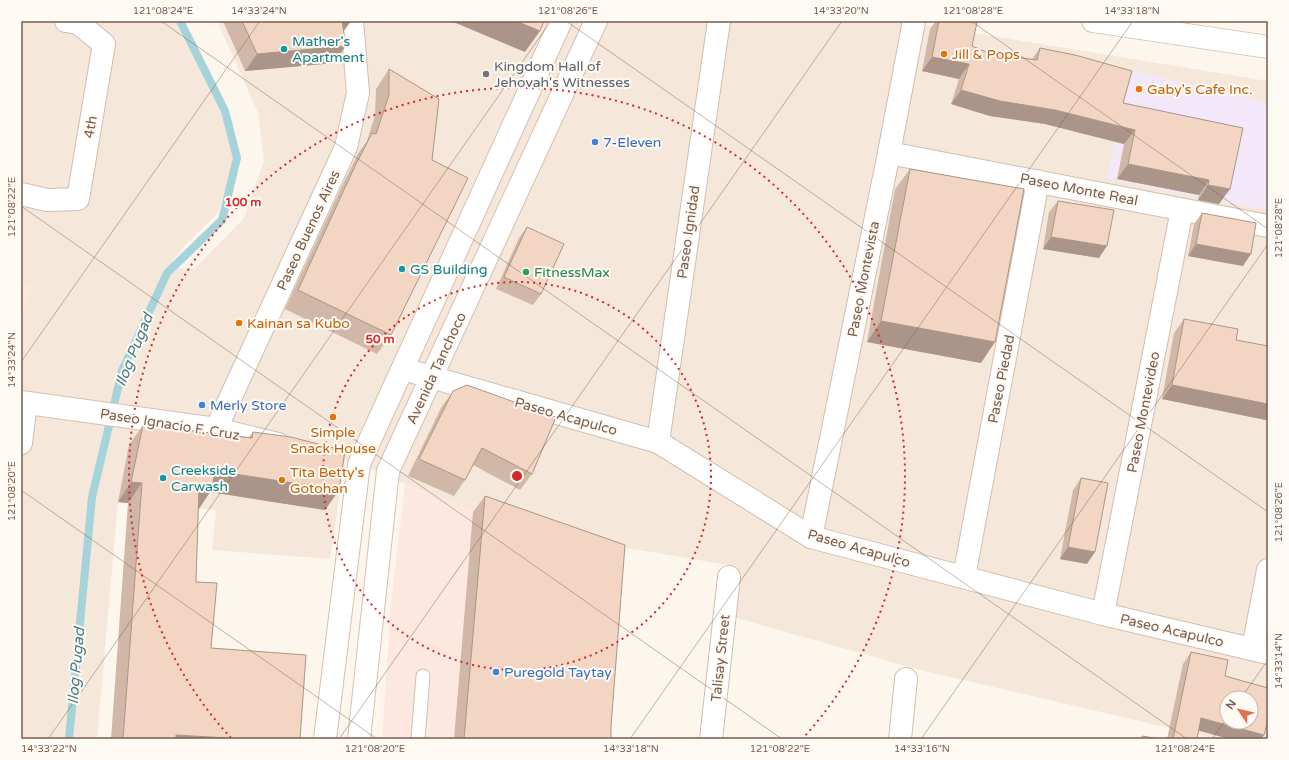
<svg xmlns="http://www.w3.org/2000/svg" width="1289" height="760" viewBox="0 0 1289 760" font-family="'Varela Round',sans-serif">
<rect width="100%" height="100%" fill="#fdf6ec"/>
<path fill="#f5e8da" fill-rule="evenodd" d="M 21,21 L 185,21 L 221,93 L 235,167 L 217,214 L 186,244 L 167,268 L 194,269 L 244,218 L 264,161 L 258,113 L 217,21 L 900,21 L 1268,81 L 1268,739 L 1217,739 L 920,670 L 733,617 L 728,565 L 615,546 L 473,512 L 345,459 L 330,559 L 212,550 L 216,510 L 118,502 L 97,739 L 21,739 ZM 1227,698 L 1251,698 L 1251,722 L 1227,722 Z"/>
<g fill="#fde8e0">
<polygon points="21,283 31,286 21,321"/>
<polygon points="405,484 473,512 599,739 382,739 391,605"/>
</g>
<polygon fill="#f3e8fa" points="1130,70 1268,103 1268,210 1107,179"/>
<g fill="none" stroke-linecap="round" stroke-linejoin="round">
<polyline stroke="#a5d3da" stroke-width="8" points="69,739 92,497 122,371 167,273 222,220 237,158 225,111 180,21"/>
<defs>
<polyline id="lane" points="418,739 423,676"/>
<g id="street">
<polyline points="889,153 1268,226"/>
<polyline points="21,194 47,200 78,199 104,44 78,23 66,21"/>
<polyline points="403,369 658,442 811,537 1103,614 1268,653"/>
<polyline points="216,429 346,147 358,93 352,21"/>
<polyline points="658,442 719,21"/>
<polyline points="21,443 26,403"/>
<polyline points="811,537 889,153 914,21"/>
<polyline points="964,577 1038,181"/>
<polyline points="1103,614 1182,210"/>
<polyline points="1253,649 1268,570"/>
<polyline points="711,739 729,577"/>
<polyline points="900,739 906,679"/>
</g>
<g id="secondary">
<polyline points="1093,21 1268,47"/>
<polyline points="21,402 216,429 278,444"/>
<polyline points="325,739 359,464 561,21"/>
<polyline points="359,739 388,471 596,21"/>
</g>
</defs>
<use href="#lane" stroke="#d1beb0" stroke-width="15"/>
<use href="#street" stroke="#d1beb0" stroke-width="24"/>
<use href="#secondary" stroke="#d6c0b0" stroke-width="24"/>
<use href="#lane" stroke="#fff" stroke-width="13"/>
<use href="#street" stroke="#fff" stroke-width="22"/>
<use href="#secondary" stroke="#fff" stroke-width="22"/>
</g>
<g fill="#d1b7a8">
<polygon points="223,21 351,21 343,31 334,63 245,71"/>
<polygon points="936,21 974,21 972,46 991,54 1032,59 1040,48 1123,103 1243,128 1219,204 1198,200 1199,195 1117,179 1124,144 1045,124 990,116 951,104 959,79 922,71 930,29"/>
<polygon points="389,69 391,335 377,354 285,309 342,186 359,152 367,141 375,115 376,89"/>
<polygon points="910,169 981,363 867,342 895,189"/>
<polygon points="1058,201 1099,258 1043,249 1049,212"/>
<polygon points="1202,213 1243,266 1188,256 1194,224"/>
<polygon points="527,227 541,294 533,305 496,289 519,238"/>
<polygon points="1184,319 1236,340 1266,420 1162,399 1174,333"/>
<polygon points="453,391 532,474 520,490 473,465 465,480 454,496 408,476 441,408"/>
<polygon points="143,425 249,437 253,432 339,490 325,510 210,492 198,509 196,582 211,648 300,739 111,739 128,503 118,502 129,445"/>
<polygon points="1081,478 1087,564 1060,559 1073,490"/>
<polygon points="485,496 611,726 611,739 454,739 473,512"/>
<polygon points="1191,652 1198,731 1197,739 1167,739 1183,664"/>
</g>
<g fill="#aa9588">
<polygon points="341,21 351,21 341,35"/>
<polygon points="451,21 516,21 540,31 525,52"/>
<polygon points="346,46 334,63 245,71 257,54"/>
<polygon points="932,57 969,64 959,79 922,71"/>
<polygon points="961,90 1055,110 1135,130 1124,144 1045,124 990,116 951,104"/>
<polygon points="1128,164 1209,180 1199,195 1117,179"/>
<polygon points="1208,185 1230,189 1219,204 1198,200"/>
<polygon points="1051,237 1107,246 1099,258 1043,249"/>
<polygon points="1196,244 1251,254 1243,266 1188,256"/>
<polygon points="881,321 995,342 981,363 867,342"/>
<polygon points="1172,385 1268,404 1268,416 1266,420 1162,399"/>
<polygon points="215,471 339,490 325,510 210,492 199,509 199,488"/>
<polygon points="131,482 142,483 128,503 118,502"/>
<polygon points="1068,547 1095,552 1087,564 1060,559"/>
<polygon points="1201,718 1264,735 1261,739 1229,739 1193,729"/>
<polygon points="176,735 244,739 173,739"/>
</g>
<g fill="#f3d5c3" stroke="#aa9588" fill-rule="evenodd">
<polygon points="242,21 342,21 346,46 257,54"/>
<polygon points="516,21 544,21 540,31"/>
<polygon points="939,21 974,21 977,22 972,46 991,54 1037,60 1040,48 1075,55 1132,71 1123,103 1243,128 1230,189 1208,185 1209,180 1128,164 1135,130 1055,110 1000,101 961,90 969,64 932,57"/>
<polygon points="389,69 439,99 432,160 468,178 391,335 298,290 355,166 372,133 376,134 389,95"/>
<polygon points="910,169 1024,189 995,342 881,321"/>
<polygon points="1058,201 1114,210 1107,246 1051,237"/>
<polygon points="1202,213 1256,223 1251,254 1196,244"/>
<polygon points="527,227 564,244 541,294 504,277"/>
<polygon points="1184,319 1238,329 1236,340 1268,346 1268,404 1172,385"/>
<polygon points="467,385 556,417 532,474 482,448 465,480 419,459 453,391"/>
<polygon points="143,425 252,438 253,432 291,437 345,451 339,490 215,471 212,489 199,488 196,582 217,583 211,648 306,655 300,739 244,739 176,735 176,739 123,739 142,483 131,482"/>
<polygon points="1081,478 1108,483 1095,552 1068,547"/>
<polygon points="485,496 625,545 611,726 611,739 464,739"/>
<path d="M 1191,652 L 1228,660 L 1225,676 L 1268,688 L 1268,719 L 1264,735 L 1201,718 L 1197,739 L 1173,739 ZM 1227,698 L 1251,698 L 1251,722 L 1227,722 Z"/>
<polygon points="1142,736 1160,739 1142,739"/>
</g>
<path fill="none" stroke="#7a5c4d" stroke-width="1" stroke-opacity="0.45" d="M 161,21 L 1187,739M 566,21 L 1268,512M 971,21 L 1268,229M 21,206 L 782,739M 21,362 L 260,21M 21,490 L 377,739M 1241,698 L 1268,660M 48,739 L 551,21M 339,739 L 842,21M 630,739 L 1133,21M 921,739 L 1268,244M 1212,739 L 1227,718"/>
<g fill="none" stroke="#d62828" stroke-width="2" stroke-dasharray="2 4">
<circle cx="517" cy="476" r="194"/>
<path d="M231 738A388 388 0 1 1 803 738"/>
</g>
<g fill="#0f9aa8" stroke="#fffaf3" stroke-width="1.5">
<circle cx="284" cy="49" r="4"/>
<circle cx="402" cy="269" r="4"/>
<circle cx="163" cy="478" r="4"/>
</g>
<g fill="#e8710a" stroke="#fffaf3" stroke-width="1.5">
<circle cx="944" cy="54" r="4"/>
<circle cx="1139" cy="89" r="4"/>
<circle cx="239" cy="323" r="4"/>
<circle cx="333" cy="417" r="4"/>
<circle cx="282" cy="480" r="4"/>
</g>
<circle fill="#6b7280" stroke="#fffaf3" stroke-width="1.5" cx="486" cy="74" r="4"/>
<g fill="#3f7fe0" stroke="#fffaf3" stroke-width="1.5">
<circle cx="595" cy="142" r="4"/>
<circle cx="202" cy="405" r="4"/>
<circle cx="496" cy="672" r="4"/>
</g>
<circle fill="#2e9e5b" stroke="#fffaf3" stroke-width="1.5" cx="526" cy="272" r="4"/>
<g text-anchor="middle" stroke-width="4" stroke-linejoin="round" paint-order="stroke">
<g font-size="14" fill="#0d838f" stroke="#fffaf3" text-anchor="start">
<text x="292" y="46">Mather's<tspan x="292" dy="16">Apartment</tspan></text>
<text x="410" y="274">GS Building</text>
<text x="171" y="475">Creekside<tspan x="171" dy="16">Carwash</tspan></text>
</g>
<g font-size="14" fill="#c56008" stroke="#fffaf3" text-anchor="start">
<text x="952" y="59">Jill &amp; Pops</text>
<text x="1147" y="94">Gaby's Cafe Inc.</text>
<text x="247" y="328">Kainan sa Kubo</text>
<text x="333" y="437" text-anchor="middle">Simple<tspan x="333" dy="16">Snack House</tspan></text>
<text x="290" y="477">Tita Betty's<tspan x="290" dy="16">Gotohan</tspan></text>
</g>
<g font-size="14" fill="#5b616d" stroke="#fffaf3" text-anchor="start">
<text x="494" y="71">Kingdom Hall of<tspan x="494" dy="16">Jehovah's Witnesses</tspan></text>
</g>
<g font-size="14" fill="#7a5c4d" stroke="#fffaf3">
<text transform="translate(90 127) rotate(-80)" y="5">4th</text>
<text transform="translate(1079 189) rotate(11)" y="5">Paseo Monte Real</text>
<text transform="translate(308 230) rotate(-65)" y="5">Paseo Buenos Aires</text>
<text transform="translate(688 232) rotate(-82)" y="5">Paseo Ignidad</text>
<text transform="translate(863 279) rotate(-79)" y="5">Paseo Montevista</text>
<text transform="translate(436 368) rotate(-65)" y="5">Avenida Tanchoco</text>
<text transform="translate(1001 379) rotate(-79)" y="5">Paseo Piedad</text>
<text transform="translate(1143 412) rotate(-79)" y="5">Paseo Montevideo</text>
<text transform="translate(566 416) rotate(16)" y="5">Paseo Acapulco</text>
<text transform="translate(170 424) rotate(9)" y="5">Paseo Ignacio F. Cruz</text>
<text transform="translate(859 548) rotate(16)" y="5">Paseo Acapulco</text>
<text transform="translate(1172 630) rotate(13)" y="5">Paseo Acapulco</text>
<text transform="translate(720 658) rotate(-84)" y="5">Talisay Street</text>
</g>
<g font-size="14" fill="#366cbe" stroke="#fffaf3" text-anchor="start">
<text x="603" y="147">7-Eleven</text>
<text x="210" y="410">Merly Store</text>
<text x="504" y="677">Puregold Taytay</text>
</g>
<g font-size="14" fill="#27864d" stroke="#fffaf3" text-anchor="start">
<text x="534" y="277">FitnessMax</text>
</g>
<g font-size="15" font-style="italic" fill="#437c86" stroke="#fffaf3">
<text transform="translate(134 350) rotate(-68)" y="5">Ilog Pugad</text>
<text transform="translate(76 666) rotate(-85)" y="5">Ilog Pugad</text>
</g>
</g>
<circle cx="517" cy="476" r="6" fill="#d62828" stroke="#fffaf3" stroke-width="2"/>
<g font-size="12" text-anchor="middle" font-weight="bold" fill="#d62828" stroke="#fffaf3" stroke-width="4" stroke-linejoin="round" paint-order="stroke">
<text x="243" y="206">100 m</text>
<text x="380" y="343">50 m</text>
</g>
<rect width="1289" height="760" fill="none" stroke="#fffaf3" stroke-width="44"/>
<g transform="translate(1239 710) rotate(305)"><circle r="19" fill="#fffaf3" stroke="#cabbb1"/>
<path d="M0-3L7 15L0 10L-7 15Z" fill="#e76f51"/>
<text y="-6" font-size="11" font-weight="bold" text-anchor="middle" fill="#7a5c4d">N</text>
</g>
<rect x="22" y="22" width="1245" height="716" fill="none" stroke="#7a5c4d" stroke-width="1.5"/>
<g font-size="10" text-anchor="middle" fill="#7a5c4d">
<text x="163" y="14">121°08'24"E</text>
<text x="259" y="14">14°33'24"N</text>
<text x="568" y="14">121°08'26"E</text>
<text x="841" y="14">14°33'20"N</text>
<text x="973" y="14">121°08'28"E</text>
<text x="1132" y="14">14°33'18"N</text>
<text transform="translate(11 207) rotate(-90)" y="4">121°08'22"E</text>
<text transform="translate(1278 228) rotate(-90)" y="4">121°08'28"E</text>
<text transform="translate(11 360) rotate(-90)" y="4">14°33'24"N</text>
<text transform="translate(11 491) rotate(-90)" y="4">121°08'20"E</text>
<text transform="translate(1278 512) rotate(-90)" y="4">121°08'26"E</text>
<text transform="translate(1278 661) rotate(-90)" y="4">14°33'14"N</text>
<text x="49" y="752">14°33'22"N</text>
<text x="375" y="752">121°08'20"E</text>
<text x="631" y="752">14°33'18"N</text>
<text x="780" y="752">121°08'22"E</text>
<text x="922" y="752">14°33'16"N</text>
<text x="1185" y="752">121°08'24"E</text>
</g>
</svg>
